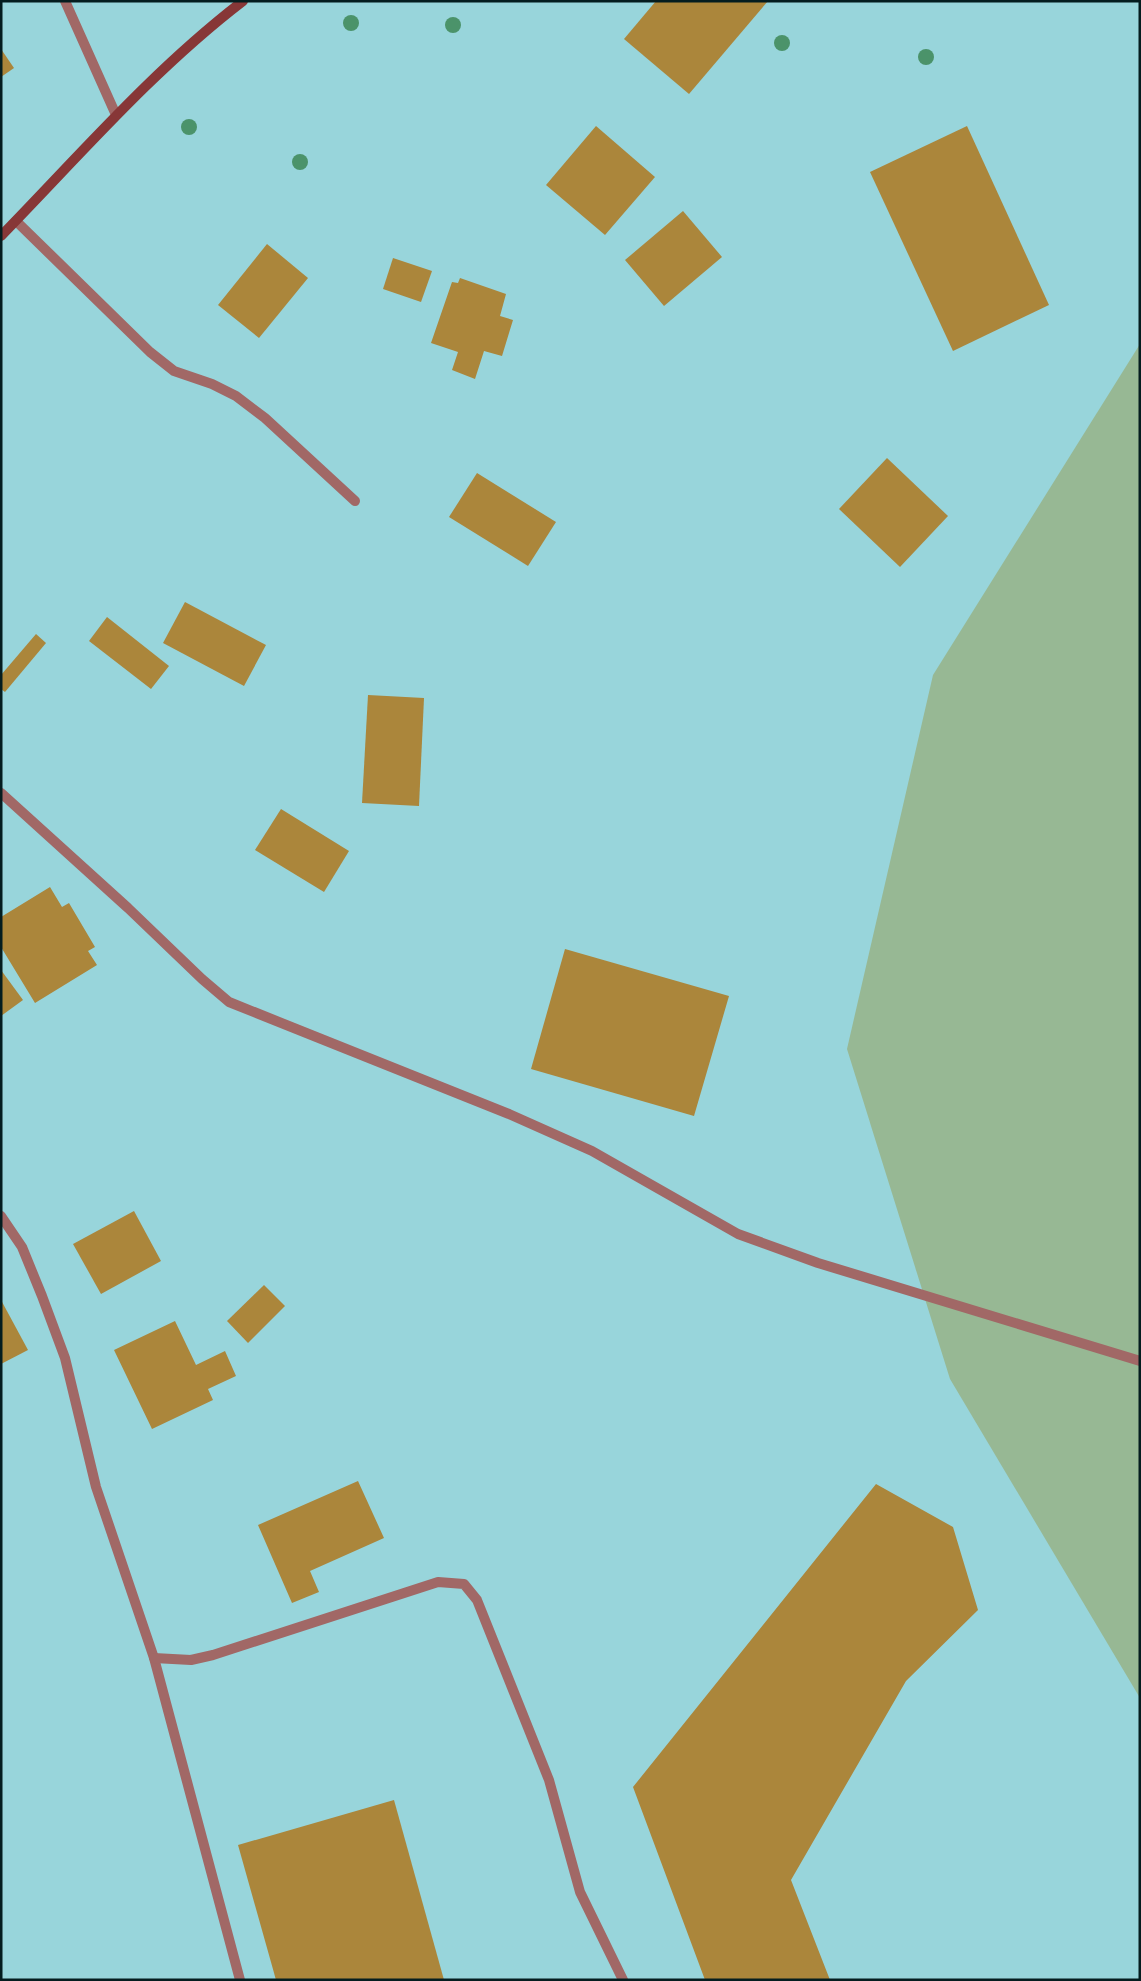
<svg xmlns="http://www.w3.org/2000/svg" width="1141" height="1981" viewBox="0 0 1141 1981" font-family="Georgia,serif">
<rect width="100%" height="100%" fill="#98d5db"/>
<polygon fill="#97b894" points="1140,344 1140,1698 950,1379 847,1049 933,675"/>
<g fill="#ab863b">
<polygon points="656,1 768,1 689,94 624,39"/>
<polygon points="1,49 14,68 1,77"/>
<polygon points="596,126 655,177 605,235 546,185"/>
<polygon points="967,126 1049,305 953,351 870,172"/>
<polygon points="683,211 722,257 664,306 625,260"/>
<polygon points="267,244 308,278 259,338 218,305"/>
<polygon points="393,258 432,271 421,302 383,289"/>
<polygon points="460,278 506,294 500,316 513,320 502,356 484,351 475,379 452,370 458,352 431,343 452,282 458,283"/>
<polygon points="887,458 948,516 900,567 839,509"/>
<polygon points="477,473 556,522 528,566 449,517"/>
<polygon points="185,602 266,645 244,686 163,643"/>
<polygon points="107,617 169,666 151,689 89,641"/>
<polygon points="36,634 46,643 5,692 1,689 1,675"/>
<polygon points="368,695 424,698 419,806 362,803"/>
<polygon points="281,809 349,851 324,892 255,850"/>
<polygon points="50,887 62,907 69,903 95,947 88,951 97,965 35,1003 1,947 1,917"/>
<polygon points="565,949 729,996 694,1116 531,1069"/>
<polygon points="1,970 23,1000 1,1016"/>
<polygon points="134,1211 161,1261 101,1294 73,1244"/>
<polygon points="264,1285 285,1306 248,1343 227,1321"/>
<polygon points="1,1300 28,1350 1,1364"/>
<polygon points="175,1321 196,1365 225,1351 236,1376 208,1389 213,1400 152,1429 114,1350"/>
<polygon points="358,1481 384,1538 310,1571 319,1592 292,1603 258,1525"/>
<polygon points="876,1484 953,1527 978,1610 906,1681 791,1880 830,1980 705,1980 633,1787"/>
<polygon points="394,1800 444,1980 276,1980 238,1845"/>
</g>
<g fill="none" stroke-linecap="round" stroke-linejoin="round">
<g stroke="#a16866" stroke-width="10">
<polyline points="65,1 116,115"/>
<polyline points="16,221 150,352 174,371 212,384 236,396 265,418 355,501"/>
<polyline points="1,793 128,908 202,979 229,1002 509,1114 592,1151 738,1234 818,1263 1140,1361"/>
<polyline points="1,1216 22,1247 42,1296 65,1358 96,1487 154,1658 240,1980"/>
<polyline points="154,1658 191,1660 213,1655 438,1582 464,1584 477,1600 549,1780 580,1892 623,1980"/>
</g>
<path stroke="#873737" stroke-width="10" d="M 1,236 C 80,155 153,70 243,1"/>
</g>
<g fill="#4b936a">
<circle cx="351" cy="23" r="8"/>
<circle cx="453" cy="25" r="8"/>
<circle cx="782" cy="43" r="8"/>
<circle cx="926" cy="57" r="8"/>
<circle cx="189" cy="127" r="8"/>
<circle cx="300" cy="162" r="8"/>
</g>
<rect width="1141" height="1981" fill="none" stroke="#041d1f" stroke-width="5"/>
</svg>
